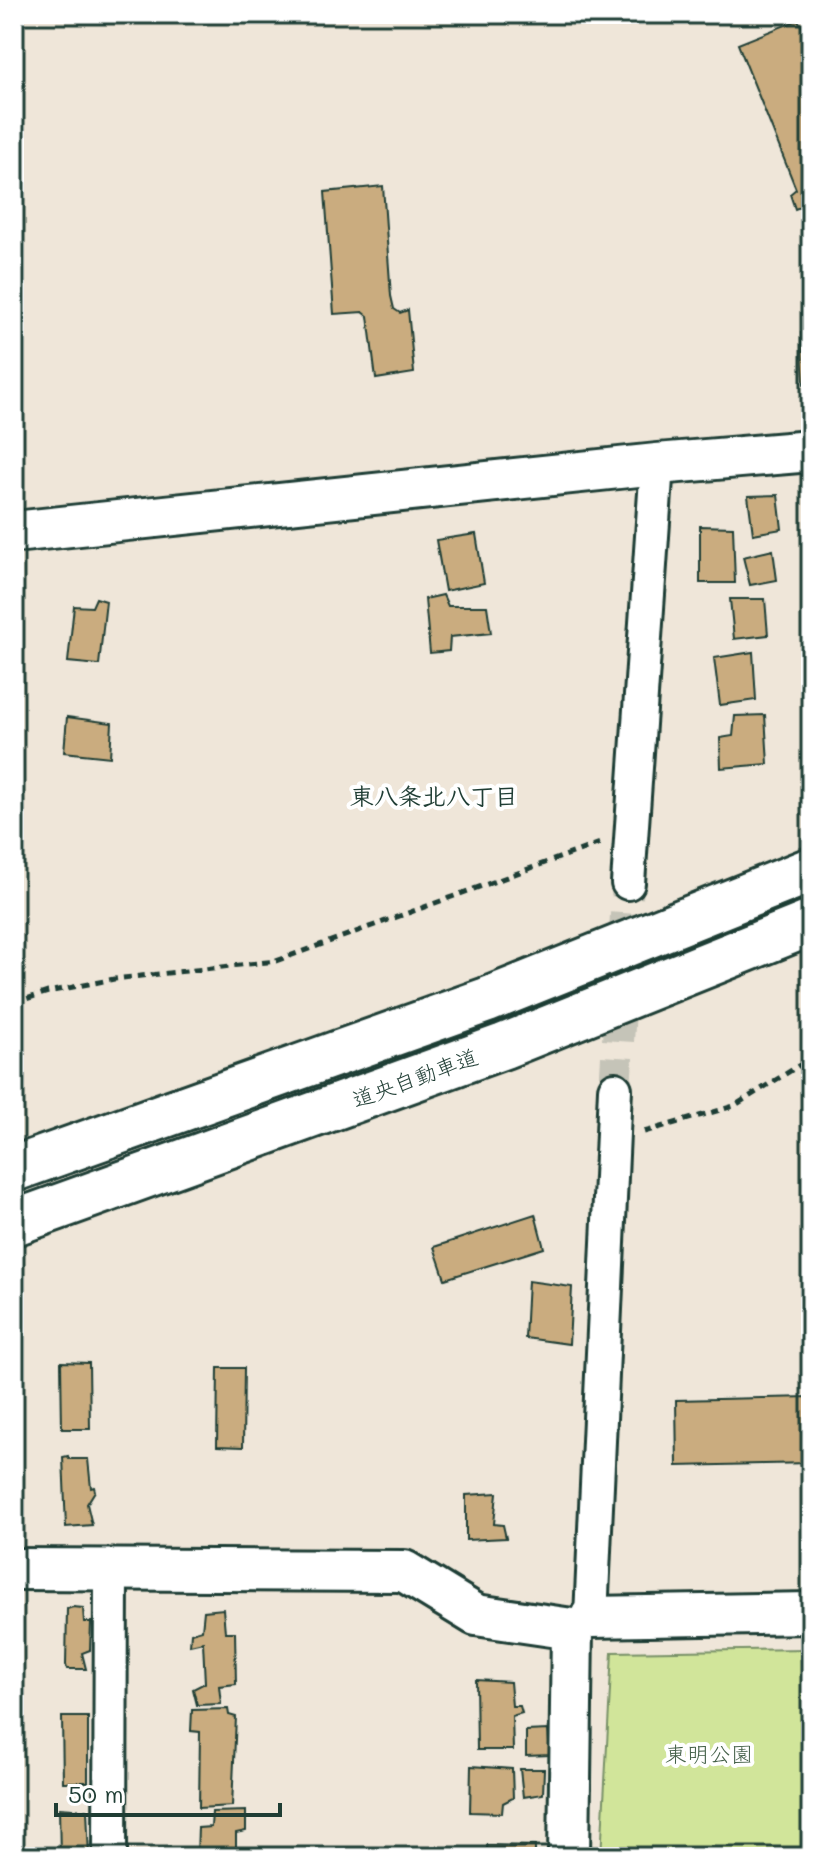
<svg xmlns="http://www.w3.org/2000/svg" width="825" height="1871" viewBox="0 0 825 1871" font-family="Mali,'Klee One',sans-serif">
<rect width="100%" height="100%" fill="#efe6d9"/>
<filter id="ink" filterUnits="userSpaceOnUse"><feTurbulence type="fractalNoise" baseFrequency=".0125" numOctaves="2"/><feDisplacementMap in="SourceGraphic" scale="16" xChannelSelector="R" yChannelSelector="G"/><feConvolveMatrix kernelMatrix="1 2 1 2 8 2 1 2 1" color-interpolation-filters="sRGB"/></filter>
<g filter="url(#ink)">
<polygon fill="#d1e59a" stroke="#789167" stroke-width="2" points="811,1649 811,1857 601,1857 612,1652"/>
<g fill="#caac7f" stroke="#1f3d34" stroke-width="2">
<polygon points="798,20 811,41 811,203 795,209 790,194 796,189 738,44"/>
<polygon points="383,186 391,296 394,309 400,313 408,310 414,373 376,379 368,316 363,312 334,314 325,192"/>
<polygon points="801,333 811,333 811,384 804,384"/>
<polygon points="778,495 782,529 753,534 748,496"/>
<polygon points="700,526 733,527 735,583 700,583"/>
<polygon points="476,534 484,583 445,591 436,540"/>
<polygon points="807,538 811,538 810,592"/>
<polygon points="773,550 777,580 750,585 743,557"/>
<polygon points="443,595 448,606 487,606 491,633 450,637 449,651 430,653 425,599"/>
<polygon points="96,598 106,601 99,665 68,662 74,606 92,607"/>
<polygon points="730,599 765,599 768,635 734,639"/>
<polygon points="753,652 756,700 720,705 714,658"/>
<polygon points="765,715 768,764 721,768 720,738 733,736 735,716"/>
<polygon points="67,717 112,723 110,757 64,752"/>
<polygon points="535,1214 544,1248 445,1279 434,1247"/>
<polygon points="528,1281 572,1287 569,1344 525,1338"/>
<polygon points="61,1362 89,1363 90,1429 62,1429"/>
<polygon points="218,1368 244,1368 243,1447 217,1446"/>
<polygon points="811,1397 811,1463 677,1466 676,1400"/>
<polygon points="68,1456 69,1459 88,1459 91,1488 94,1487 95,1491 87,1504 92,1525 66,1527 63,1457"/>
<polygon points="497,1493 494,1524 503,1525 506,1538 466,1540 466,1495"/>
<polygon points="73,1607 83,1608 84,1622 91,1622 90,1650 82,1653 86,1669 67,1669 66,1665 67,1609"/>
<polygon points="223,1609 225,1632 235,1632 236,1684 219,1686 221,1704 197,1705 193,1689 205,1683 203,1642 190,1645 191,1633 202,1630 204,1611"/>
<polygon points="476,1680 510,1682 512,1706 520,1706 522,1713 512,1716 513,1750 477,1750"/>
<polygon points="228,1709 229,1715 236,1717 232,1806 199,1808 200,1732 191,1731 192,1710"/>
<polygon points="62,1717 88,1717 88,1782 63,1782"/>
<polygon points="548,1730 550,1755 526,1756 526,1731"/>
<polygon points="471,1766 512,1769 513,1798 503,1803 502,1813 470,1812"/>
<polygon points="520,1769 544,1769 543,1794 523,1797"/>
<polygon points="59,1808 87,1810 89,1857 60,1857"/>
<polygon points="246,1811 246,1831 236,1833 236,1853 197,1854 198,1828 211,1827 212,1812"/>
<polygon points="487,1845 535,1846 535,1857 487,1857"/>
<polygon points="173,1853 174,1857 148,1857 148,1854"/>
</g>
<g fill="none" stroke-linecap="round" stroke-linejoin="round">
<polyline stroke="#c5c4b8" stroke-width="32" stroke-dasharray="32 16" stroke-linecap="butt" points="615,1089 628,883"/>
<defs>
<g id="minor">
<polyline points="628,883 657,464"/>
<polyline points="572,1629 591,1617 615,1089"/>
<polyline points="110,1857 111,1571"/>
</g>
<g id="tertiary">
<polyline points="14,532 657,464 811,451"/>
<polyline points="14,1569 404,1571 476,1615 572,1629 569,1857"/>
<polyline points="591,1617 811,1613"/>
</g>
<g id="motorway">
<polyline points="14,1169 487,1000 811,870"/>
<polyline points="14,1223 504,1046 811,923"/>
</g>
</defs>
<use href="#minor" stroke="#1f3d34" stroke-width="38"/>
<use href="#tertiary" stroke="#1f3d34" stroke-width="46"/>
<use href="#motorway" stroke="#1f3d34" stroke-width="50"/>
<g stroke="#1f3d34" stroke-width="5" stroke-dasharray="8 6" stroke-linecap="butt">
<polyline points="14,1003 48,992 114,979 276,961 600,843"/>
<polyline points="644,1132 734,1106 811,1058"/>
</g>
<use href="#minor" stroke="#fff" stroke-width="32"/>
<use href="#tertiary" stroke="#fff" stroke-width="40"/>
<use href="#motorway" stroke="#fff" stroke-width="44"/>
</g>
</g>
<g text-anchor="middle" stroke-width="8" stroke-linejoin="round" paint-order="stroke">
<g font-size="22" fill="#1f3d34" stroke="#fff">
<text transform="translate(415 1078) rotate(-20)" y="8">道央自動車道</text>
</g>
<g font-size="22" fill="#435f48" stroke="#fff">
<text x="709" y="1762">東明公園</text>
</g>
<g font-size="24" font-weight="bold" fill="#1f3d34" stroke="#fff">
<text x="434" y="805">東八条北八丁目</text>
</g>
</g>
<rect width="825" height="1871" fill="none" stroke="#fff" stroke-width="48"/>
<rect x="24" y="24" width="777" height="1823" fill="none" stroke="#1f3d34" stroke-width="3" filter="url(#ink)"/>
<path d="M56 1803v12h224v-12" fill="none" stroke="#1f3d34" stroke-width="4"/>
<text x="68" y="1803" font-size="24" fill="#1f3d34" stroke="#ffffff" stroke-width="6" paint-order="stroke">50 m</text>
</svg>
